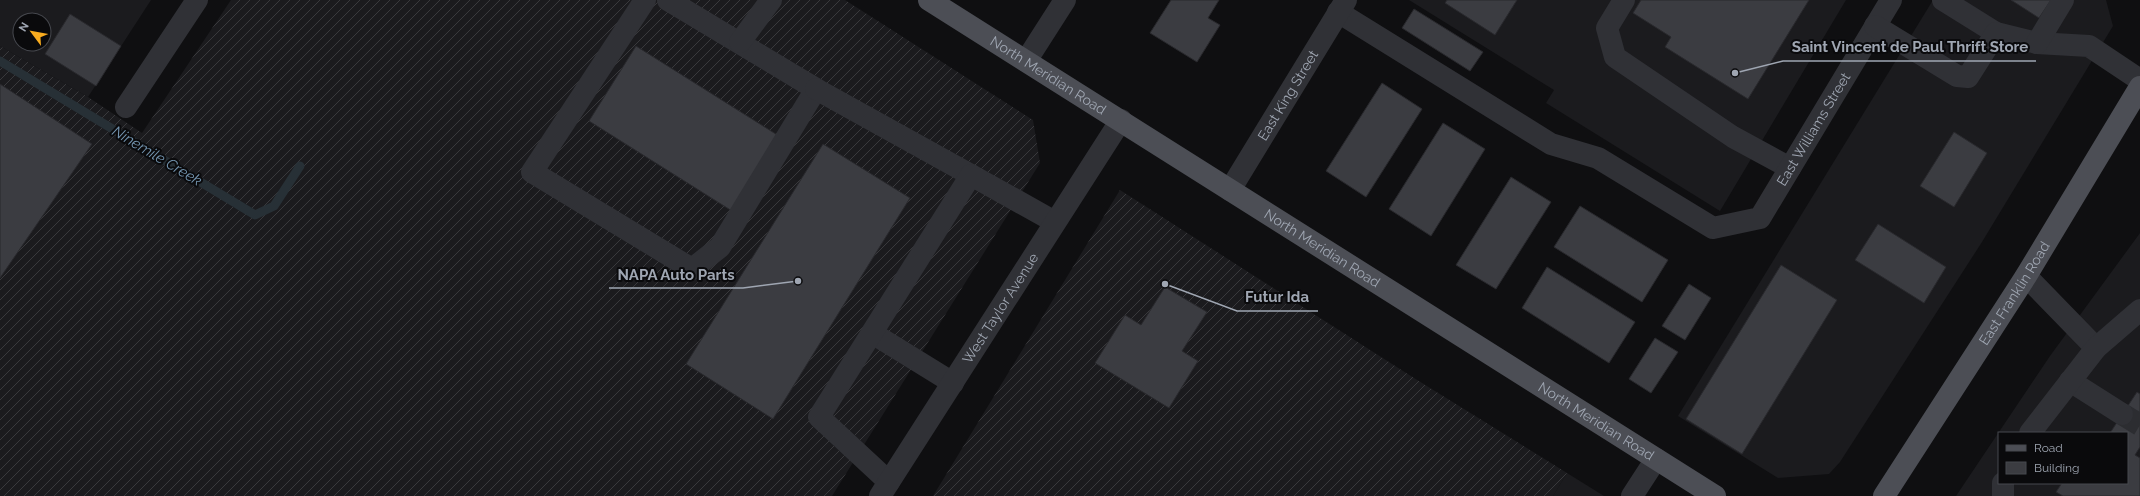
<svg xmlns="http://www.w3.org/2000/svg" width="2140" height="496" viewBox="0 0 2140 496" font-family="Raleway,sans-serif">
<defs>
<pattern id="industrial-furrows" width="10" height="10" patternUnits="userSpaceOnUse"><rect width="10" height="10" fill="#1b1b1e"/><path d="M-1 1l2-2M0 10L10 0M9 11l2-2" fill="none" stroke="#39393c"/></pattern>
</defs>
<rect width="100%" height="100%" fill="#0f0f11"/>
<g fill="#1b1b1e" fill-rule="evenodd">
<path d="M 0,0 L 151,0 L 88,97 L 0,46 ZM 20,20 L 44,20 L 44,44 L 20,44 Z"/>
<polygon points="1409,0 1846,0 1720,211 1546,103 1554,90"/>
<polygon points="1933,0 2106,0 2113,26 1982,242 1840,462 1829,474 1778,478 1678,416"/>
<path d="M 2140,233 L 2140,496 L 1956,496 L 2050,356 ZM 1999,433 L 2127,433 L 2127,483 L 1999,483 Z"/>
<polygon points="1567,473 1604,496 1553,496"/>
</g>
<g fill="url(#industrial-furrows)">
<polygon points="231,0 845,0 1033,120 1040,163 832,496 0,496 0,46 88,97 142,133"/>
<polygon points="1120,190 1414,378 1567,473 1553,496 933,496"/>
</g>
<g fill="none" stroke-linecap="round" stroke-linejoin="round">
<polyline stroke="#273036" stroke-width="9" points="0,61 255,215 274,206 300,166"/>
</g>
<g fill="#3b3c41" stroke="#29292d">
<polygon points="1171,0 1219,0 1208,18 1220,25 1197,62 1150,33"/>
<polygon points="1447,0 1517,0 1495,35 1445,3"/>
<polygon points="1641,0 1809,0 1748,99 1665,47 1671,37 1633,13"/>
<polygon points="2011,0 2051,0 2039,18"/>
<polygon points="1414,9 1483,52 1470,71 1402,28"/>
<polygon points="70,14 121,46 96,86 45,54"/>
<polygon points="636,46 779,136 732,211 589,121"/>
<polygon points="1382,83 1422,109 1366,197 1326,171"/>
<polygon points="0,84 92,144 0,278"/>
<polygon points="1443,123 1485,149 1431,236 1389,209"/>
<polygon points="1954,132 1987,153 1954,207 1920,186"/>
<polygon points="823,144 910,198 773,419 686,364"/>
<polygon points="1511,177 1551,202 1496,289 1456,265"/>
<polygon points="1580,206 1668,260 1642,302 1554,247"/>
<polygon points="1878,224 1946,267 1924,303 1855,260"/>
<polygon points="1781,265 1837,300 1742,454 1686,419"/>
<polygon points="1547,267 1635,322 1609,363 1522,308"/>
<polygon points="1689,284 1711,298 1685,340 1662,326"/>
<polygon points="1165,287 1207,312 1182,351 1198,361 1169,408 1095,363 1125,315 1141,325"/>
<polygon points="1655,338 1678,352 1651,393 1629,379"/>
<polygon points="2137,392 2140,394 2140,447 2135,455 2140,458 2140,496 2063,496 2056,492 2062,483 2127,483 2127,433 2110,433"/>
</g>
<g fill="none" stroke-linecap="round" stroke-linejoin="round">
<polyline stroke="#2c2d31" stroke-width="22" stroke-dasharray="22 11" stroke-linecap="butt" points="2122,414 2140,425"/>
<g stroke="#303136" stroke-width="22">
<polyline points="645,0 532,172 692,269 720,247 816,89 668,0"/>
<polyline points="1624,0 1607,28 1615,57 1733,137 1790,168"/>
<polyline points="1943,0 1996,33"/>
<path id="s1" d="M 1338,12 L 1551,144 L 1598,158 L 1713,228 L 1760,218 L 1891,0"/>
<polyline points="1875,26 1957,76 1968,77 1996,33 2037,43 2089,46 2140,80"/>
<polyline points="740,42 771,0"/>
<polyline points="2037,43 2063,0"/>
<polyline points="1026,61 1065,0"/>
<polyline points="816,89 971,175"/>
<polyline points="126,107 197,0"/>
<path id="s2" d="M 1230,190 L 1346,0"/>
<polyline points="2026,276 2096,348"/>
<polyline points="872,333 953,383"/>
<polyline points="2070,381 2122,414"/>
<polyline points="2030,433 2096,348 2140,310"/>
<polyline points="889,482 819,417 971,175 1055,222"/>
<polyline points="2003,483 2003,496"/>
<path id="s3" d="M 880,496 L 1121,120"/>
<polyline points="1632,496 1656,459"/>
</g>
<g stroke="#4c4e55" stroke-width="22">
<path id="s4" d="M 929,0 L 1715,496"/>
<path id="s5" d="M 1884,496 L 2026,276 L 2140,87"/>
</g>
</g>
<g text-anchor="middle" stroke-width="4" stroke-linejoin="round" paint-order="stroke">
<g font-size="14" fill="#9fa6b2" stroke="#0a0a0c">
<text dy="5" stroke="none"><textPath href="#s4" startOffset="141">North Meridian Road</textPath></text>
<text dy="5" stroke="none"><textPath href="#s2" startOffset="111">East King Street</textPath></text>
<text dy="5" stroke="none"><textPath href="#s1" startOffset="586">East Williams Street</textPath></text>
<text dy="5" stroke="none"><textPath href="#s4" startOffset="465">North Meridian Road</textPath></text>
<text dy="5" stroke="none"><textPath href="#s5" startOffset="241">East Franklin Road</textPath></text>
<text dy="5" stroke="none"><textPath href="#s3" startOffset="223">West Taylor Avenue</textPath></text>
<text dy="5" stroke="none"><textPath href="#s4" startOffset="789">North Meridian Road</textPath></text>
</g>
<g font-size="15" font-style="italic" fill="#7495b0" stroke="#0a0a0c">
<text transform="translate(157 156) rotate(31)" y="5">Ninemile Creek</text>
</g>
</g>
<path fill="none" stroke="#9fa6b2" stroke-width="1.5" d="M1735 73L1783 61H2036M798 281L743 288H609M1165 284L1237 311H1318"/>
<g fill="#9fa6b2" stroke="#0a0a0c" stroke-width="1.5">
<circle cx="1735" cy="73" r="4"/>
<circle cx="798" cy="281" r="4"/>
<circle cx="1165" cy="284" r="4"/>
</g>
<g font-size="15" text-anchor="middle" font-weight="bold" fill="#9fa6b2" stroke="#0a0a0c" stroke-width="4" stroke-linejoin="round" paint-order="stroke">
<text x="1910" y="52">Saint Vincent de Paul Thrift Store</text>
<text x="676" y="280">NAPA Auto Parts</text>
<text x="1277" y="302">Futur Ida</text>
</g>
<rect x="1998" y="432" width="130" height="52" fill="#0a0a0c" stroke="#46484e"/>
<rect x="2006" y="445" width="20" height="6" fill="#4c4e55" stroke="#46484e"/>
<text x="2034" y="452" font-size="12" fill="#9fa6b2">Road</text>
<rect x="2006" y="462" width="20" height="12" fill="#3b3c41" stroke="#46484e"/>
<text x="2034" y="472" font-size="12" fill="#9fa6b2">Building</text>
<g transform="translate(32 32) rotate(302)"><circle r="19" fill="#0a0a0c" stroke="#46484e"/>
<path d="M0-3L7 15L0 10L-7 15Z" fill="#f9ac1f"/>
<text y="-6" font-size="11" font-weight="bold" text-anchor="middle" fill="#9fa6b2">N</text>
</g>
</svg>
